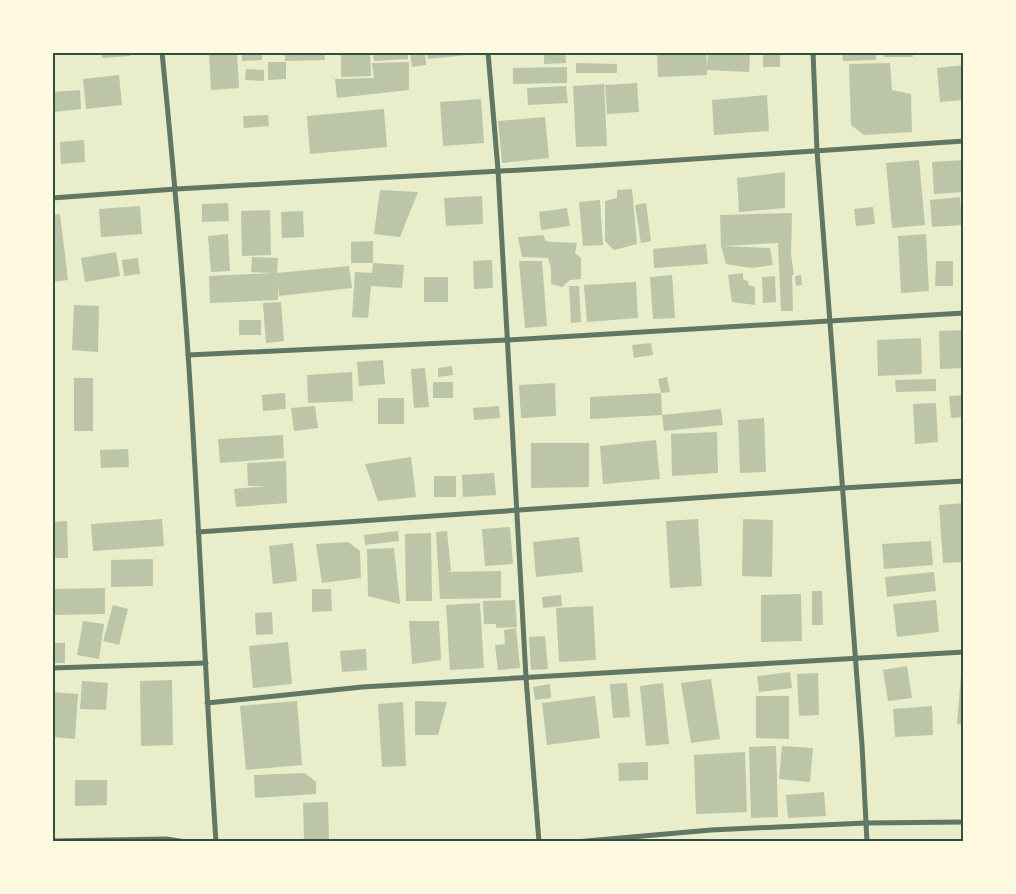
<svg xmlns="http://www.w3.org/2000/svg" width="1016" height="894" viewBox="0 0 1016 894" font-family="Mulish,sans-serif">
<rect width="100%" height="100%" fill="#e9edc9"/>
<g fill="#bcc5a7">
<polygon points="102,52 130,52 130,56 102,58"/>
<polygon points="209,52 237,52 239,88 211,90"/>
<polygon points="242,52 262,52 262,60 242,61"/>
<polygon points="285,52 325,52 325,60 285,61"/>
<polygon points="341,52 370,52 371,76 341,77"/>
<polygon points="373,52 408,52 408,59 374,61"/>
<polygon points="410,52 425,52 426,65 412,67"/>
<polygon points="427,52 477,52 477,54 428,59"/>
<polygon points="544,52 565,52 566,63 544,64"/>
<polygon points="657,52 706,52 707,68 708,52 750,52 749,72 707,70 707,75 658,77"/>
<rect x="763" y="52" width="17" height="15"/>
<polygon points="842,52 876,52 876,60 843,61"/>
<rect x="884" y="52" width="29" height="5"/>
<polygon points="52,59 54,59 55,86 52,86"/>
<polygon points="268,62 286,62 286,79 268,80"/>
<polygon points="409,62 409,90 337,98 335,79 374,78 372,63"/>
<polygon points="576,63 617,64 617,73 576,73"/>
<polygon points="890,63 892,90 911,94 912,132 864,135 851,125 849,64"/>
<polygon points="964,65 964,100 940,102 937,68"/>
<polygon points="567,67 567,83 513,84 513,68"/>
<polygon points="246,69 264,70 264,81 245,80"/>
<polygon points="119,75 122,105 86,109 83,79"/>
<polygon points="637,83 639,112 607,114 605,85"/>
<polygon points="604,84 607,146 576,147 573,86"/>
<polygon points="566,86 568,103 528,105 527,88"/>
<polygon points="80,90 81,109 54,112 53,92"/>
<polygon points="767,95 769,131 714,135 712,100"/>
<polygon points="481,99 484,143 443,146 440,102"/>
<polygon points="384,109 387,147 310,154 307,116"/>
<rect x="52" y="115" width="3" height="27"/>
<polygon points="268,115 269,126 244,128 243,116"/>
<polygon points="545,117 549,158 502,163 498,121"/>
<polygon points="84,140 85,162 61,164 60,142"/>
<polygon points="919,160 925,225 892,228 886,163"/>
<polygon points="964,160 964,192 934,194 932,162"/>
<polygon points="785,172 785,208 739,212 737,178"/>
<polygon points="632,189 637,244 614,250 605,241 605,201 617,198 617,190"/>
<polygon points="380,190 418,192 400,237 374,234"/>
<polygon points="482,196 483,224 446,226 444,198"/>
<polygon points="960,197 962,225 932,227 930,200"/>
<polygon points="600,200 603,245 583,246 579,202"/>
<polygon points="228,203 229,221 202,222 202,204"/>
<polygon points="646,203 651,241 641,243 635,205"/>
<polygon points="140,206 142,234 101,237 99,209"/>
<polygon points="873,207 875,224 856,226 854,209"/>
<polygon points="567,208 570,226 541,230 539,212"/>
<polygon points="270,210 271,255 242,256 241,211"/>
<polygon points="303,211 304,237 282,238 281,212"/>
<polygon points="792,213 791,254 794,275 792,275 793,311 781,311 778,243 723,246 770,248 773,265 751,268 726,264 721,246 720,215"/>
<polygon points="60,214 68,280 52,282 52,215"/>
<polygon points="228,234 230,271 211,272 208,236"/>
<polygon points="926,234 929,291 901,293 898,236"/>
<polygon points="543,235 546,241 552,242 577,243 575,253 581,258 581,279 570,280 562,287 551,284 551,269 548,258 522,257 518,237"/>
<polygon points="373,241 373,263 351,263 351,242"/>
<polygon points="706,244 708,264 654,268 653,249"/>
<polygon points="116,252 120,276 85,282 81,258"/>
<polygon points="252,257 278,258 277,273 349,266 352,288 279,296 278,283 278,300 210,303 209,276 275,273 251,272"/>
<polygon points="138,258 140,274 124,276 122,260"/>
<polygon points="492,260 493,288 474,289 473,261"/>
<polygon points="519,261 542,261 547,326 525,328"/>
<polygon points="936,261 953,261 953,286 935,286"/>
<polygon points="373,263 404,265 402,288 371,286 368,318 352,317 355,272 372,273"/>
<polygon points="743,273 743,279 749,282 748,285 755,287 755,305 732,302 728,275"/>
<polygon points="672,275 675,318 653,319 650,277"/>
<polygon points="801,275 802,285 796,286 795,276"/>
<polygon points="775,276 776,302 763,303 762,277"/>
<rect x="424" y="277" width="24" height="25"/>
<polygon points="636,282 638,318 587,322 584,285"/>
<polygon points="569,286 579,286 581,322 571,323"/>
<polygon points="281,302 284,341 266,343 263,303"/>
<polygon points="74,305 99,306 98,352 72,350"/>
<rect x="239" y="320" width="22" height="15"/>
<polygon points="964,330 964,368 940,369 939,331"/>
<polygon points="921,338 922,374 878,376 877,340"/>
<polygon points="651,343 653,355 634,358 632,345"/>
<polygon points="383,360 385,384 359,386 357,362"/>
<polygon points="452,366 453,375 438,377 438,368"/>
<polygon points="425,368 429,407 414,408 411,369"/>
<polygon points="352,372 353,401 308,403 307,375"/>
<polygon points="667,377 670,392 661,393 658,379"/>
<rect x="74" y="378" width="19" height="53"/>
<polygon points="936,379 936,391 896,392 895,380"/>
<rect x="433" y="382" width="20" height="16"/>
<polygon points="555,383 556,416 521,418 519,385"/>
<polygon points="285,393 286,409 263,411 262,395"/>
<polygon points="661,393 662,415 590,419 590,397"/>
<polygon points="964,395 964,417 951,418 949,396"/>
<rect x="378" y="398" width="26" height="26"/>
<polygon points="936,403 938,442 915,444 913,404"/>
<polygon points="315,406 318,428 294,431 291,408"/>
<polygon points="499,406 500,418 474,420 473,408"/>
<polygon points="721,409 723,425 664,431 662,415"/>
<polygon points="764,418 766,472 740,473 738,420"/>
<polygon points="717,432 718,473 672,476 671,434"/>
<polygon points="283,435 284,458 220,463 218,439"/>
<polygon points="656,440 660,479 603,484 600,446"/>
<polygon points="531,443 589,443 589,487 531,488"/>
<polygon points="128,449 129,467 101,468 100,450"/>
<polygon points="411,457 416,497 378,501 365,464"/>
<polygon points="286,461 287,503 236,507 234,489 267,486 248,486 247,463"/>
<polygon points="494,473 496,495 463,497 462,475"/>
<rect x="434" y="476" width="22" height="21"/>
<polygon points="964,503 964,562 943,563 939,505"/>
<polygon points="162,519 164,546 93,551 91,524"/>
<polygon points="698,519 702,586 670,588 666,521"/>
<polygon points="743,519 773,520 772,577 742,576"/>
<polygon points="67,521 68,558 52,558 52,522"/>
<polygon points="510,527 513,564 485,566 482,529"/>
<polygon points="398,531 399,541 365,545 364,535"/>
<polygon points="447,531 451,571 445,572 501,571 501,598 440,599 436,532"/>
<polygon points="431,533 432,601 406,601 405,534"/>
<polygon points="579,537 583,572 536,577 533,542"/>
<polygon points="931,541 933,565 884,569 882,544"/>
<polygon points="348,542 360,551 361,578 322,583 316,544"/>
<polygon points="293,543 297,581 273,584 269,546"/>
<polygon points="394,548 400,604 368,596 367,549"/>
<polygon points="153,559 153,586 111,587 111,560"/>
<polygon points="934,572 936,591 887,597 885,577"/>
<polygon points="105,588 105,614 52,615 52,589"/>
<polygon points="312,589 331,589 332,611 312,612"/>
<polygon points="812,591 822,591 823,625 812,625"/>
<polygon points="801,594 802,641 761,642 761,595"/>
<polygon points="561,595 562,606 543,608 542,597"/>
<polygon points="515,600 517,627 496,628 496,624 484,624 483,601"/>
<polygon points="936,600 939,632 897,637 893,604"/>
<polygon points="480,603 484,668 450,670 446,605"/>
<polygon points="113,605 128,609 119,645 103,641"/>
<polygon points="593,606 596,660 559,662 556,608"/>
<polygon points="272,612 273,634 256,635 255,613"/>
<polygon points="83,621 104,624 99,659 77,655"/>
<polygon points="409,621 439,621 441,660 412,664"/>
<polygon points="516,628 520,668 498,670 495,645 505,644 504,630"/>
<polygon points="545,636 548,669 531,670 529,637"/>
<polygon points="288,642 292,684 253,688 249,646"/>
<rect x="52" y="643" width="13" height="20"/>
<polygon points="366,649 367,670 342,672 340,651"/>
<polygon points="907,666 912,698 888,701 883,670"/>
<polygon points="790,672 792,688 759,692 757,676"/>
<polygon points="818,673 819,715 799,716 797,674"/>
<polygon points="961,675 964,675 964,725 957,724"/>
<polygon points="711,679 720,739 691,743 681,683"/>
<polygon points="172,680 173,745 141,746 140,681"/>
<polygon points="82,681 108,683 106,710 80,709"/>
<polygon points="627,683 630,717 613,718 610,684"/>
<polygon points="663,683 669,744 646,746 640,686"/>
<polygon points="550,684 551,698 535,700 533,687"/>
<polygon points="52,692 78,694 75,739 52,737"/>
<polygon points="595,696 600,738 547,745 542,703"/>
<polygon points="756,696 789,696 789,739 756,738"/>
<polygon points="297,701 302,765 246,770 240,706"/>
<polygon points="415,701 447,702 438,735 415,735"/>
<polygon points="403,702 406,766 382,767 378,704"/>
<polygon points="932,706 933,735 895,737 893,709"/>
<polygon points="776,746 778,817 751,818 749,747"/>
<polygon points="782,746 813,748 810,782 779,779"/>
<polygon points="745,752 747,812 696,814 694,755"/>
<polygon points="648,762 648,780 619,781 618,763"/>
<polygon points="305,773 316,782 316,794 255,798 254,775"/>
<polygon points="75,780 107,780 107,805 75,806"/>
<polygon points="824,792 826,816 788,818 786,795"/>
<polygon points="328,802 329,839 304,840 303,803"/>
</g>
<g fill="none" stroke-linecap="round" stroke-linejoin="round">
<g stroke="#617663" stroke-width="5">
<path d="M 162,52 C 172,153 181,253 188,353 C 199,516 205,679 216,842"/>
<polyline points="488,52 498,170 526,678 539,842"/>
<polyline points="813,52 817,151 862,745 867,842"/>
<polyline points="52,198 176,189 574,167 964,141"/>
<polyline points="188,355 507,340 964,313"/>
<polyline points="198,532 842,488 964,481"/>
<polyline points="52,668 206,663"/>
<polyline points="207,703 362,687 964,652"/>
<polyline points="52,841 166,839 186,842"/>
<polyline points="575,842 711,830 866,823 964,822"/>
</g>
</g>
<rect width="1016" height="894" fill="none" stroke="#fefae0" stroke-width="108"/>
<rect x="54" y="54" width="908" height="786" fill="none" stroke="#344e41" stroke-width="2"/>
</svg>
